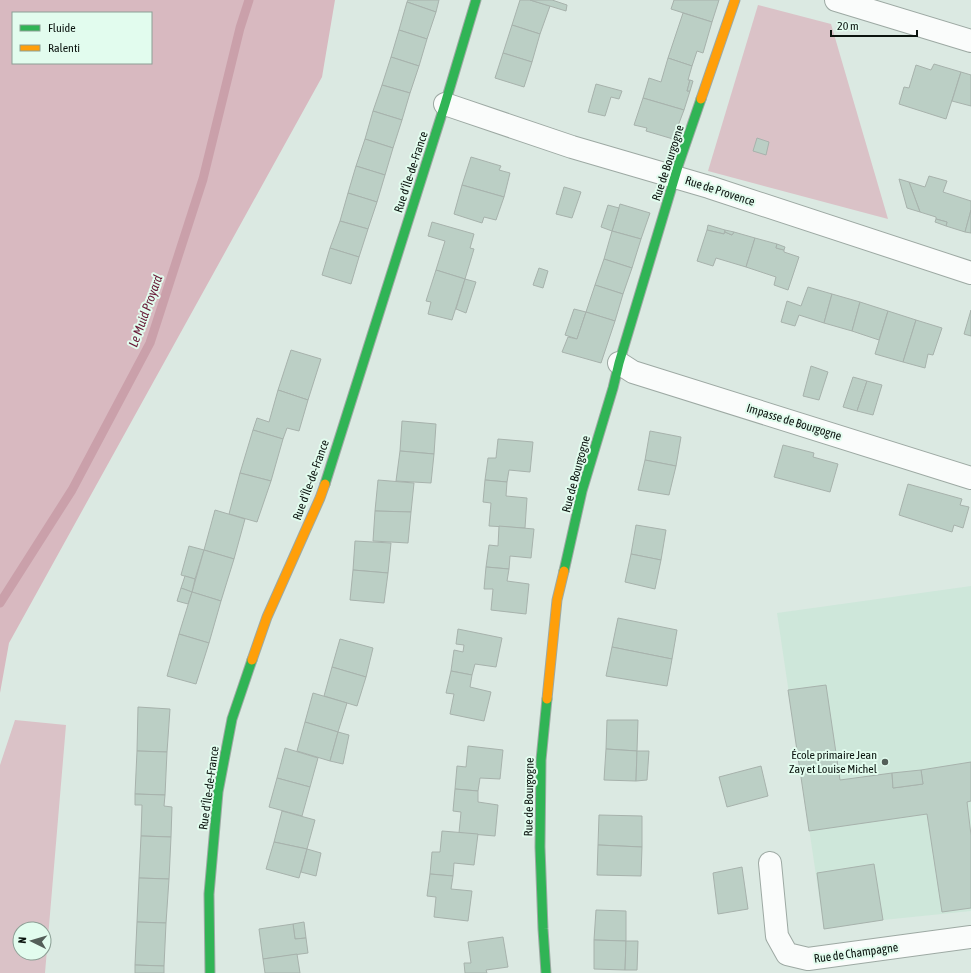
<svg xmlns="http://www.w3.org/2000/svg" width="971" height="973" viewBox="0 0 971 973" font-family="'Asap Condensed',sans-serif">
<rect width="100%" height="100%" fill="#dbe9e2"/>
<polygon fill="#cee7da" points="971,586 971,911 883,920 824,929 777,613"/>
<g fill="#dac2c7" fill-rule="evenodd">
<polygon points="758,5 831,24 888,219 708,171"/>
<path d="M 15,720 L 66,725 L 45,973 L 0,973 L 0,765 ZM 20,929 L 44,929 L 44,953 L 20,953 Z"/>
</g>
<path fill="#d8b9c0" fill-rule="evenodd" d="M 0,0 L 335,0 L 322,77 L 9,643 L 0,693 ZM 13,13 L 151,13 L 151,63 L 13,63 Z"/>
<g fill="none" stroke-linecap="round" stroke-linejoin="round">
<polyline stroke="#caa0aa" stroke-width="9" points="0,603 72,490 150,343 203,179 240,28 249,0"/>
</g>
<g fill="#bbcfc5" stroke="#a7b2ac">
<polygon points="408,0 439,0 436,12 407,2"/>
<polygon points="520,0 530,0 550,6 540,34 512,25"/>
<polygon points="530,0 552,0 567,5 566,11"/>
<polygon points="674,0 719,0 712,22 671,9"/>
<polygon points="407,2 436,12 427,39 399,30"/>
<polygon points="683,13 712,22 703,53 697,51 692,66 668,58"/>
<polygon points="512,25 540,34 532,62 503,53"/>
<polygon points="399,30 427,39 419,66 391,57"/>
<polygon points="503,53 532,62 524,87 495,78"/>
<polygon points="391,57 419,66 410,93 382,85"/>
<polygon points="668,58 692,66 688,80 690,80 687,91 690,91 684,110 643,98 649,78 661,82"/>
<polygon points="934,64 961,72 946,119 899,104 904,87 909,88 916,65 931,70"/>
<polygon points="961,72 971,75 971,106 952,101"/>
<polygon points="690,80 693,81 690,91 687,91"/>
<polygon points="596,84 622,91 619,99 611,97 605,116 588,112"/>
<polygon points="382,85 410,93 402,120 373,111"/>
<polygon points="643,98 684,110 673,139 646,131 647,128 634,125"/>
<polygon points="373,111 402,120 393,148 365,139"/>
<polygon points="757,138 769,142 766,155 753,151"/>
<polygon points="365,139 393,148 385,175 356,166"/>
<polygon points="471,157 501,166 499,170 510,173 504,197 462,185"/>
<polygon points="356,166 385,175 377,202 348,193"/>
<polygon points="929,176 947,181 943,192 971,201 971,210 965,232 946,226 947,222 936,219 936,217 920,212 909,182 925,187"/>
<polygon points="899,179 909,182 920,212 907,208"/>
<polygon points="462,185 504,197 496,220 484,217 482,223 454,214"/>
<polygon points="564,187 581,192 572,218 556,214"/>
<polygon points="348,193 377,202 368,229 340,221"/>
<polygon points="620,204 650,213 641,239 612,231"/>
<polygon points="608,205 619,208 612,231 601,227"/>
<polygon points="971,210 971,233 965,232"/>
<polygon points="936,219 947,222 946,226 935,222"/>
<polygon points="340,221 368,229 359,257 330,248"/>
<polygon points="432,222 474,234 470,248 474,249 465,279 436,270 445,241 428,236"/>
<polygon points="708,225 725,230 724,234 707,230"/>
<polygon points="707,230 724,234 725,232 732,235 734,232 755,238 746,267 716,258 713,266 697,261"/>
<polygon points="725,230 734,232 732,235 725,232"/>
<polygon points="612,231 641,239 632,268 604,259"/>
<polygon points="755,238 777,244 776,248 784,250 784,252 799,257 788,290 774,285 776,277 746,267"/>
<polygon points="777,244 785,247 784,250 776,248"/>
<polygon points="330,248 359,257 351,284 322,275"/>
<polygon points="604,259 632,268 623,294 595,285"/>
<polygon points="539,268 548,271 543,288 533,285"/>
<polygon points="436,270 465,279 452,320 428,314 431,302 426,301"/>
<polygon points="465,279 476,282 466,313 456,309"/>
<polygon points="595,285 623,294 615,321 586,312"/>
<polygon points="808,287 832,294 824,323 799,315 795,326 781,322 787,301 801,306"/>
<polygon points="832,294 860,302 852,331 824,323"/>
<polygon points="860,302 888,311 879,340 852,331"/>
<polygon points="574,309 586,312 577,339 565,335"/>
<polygon points="971,310 971,336 964,334"/>
<polygon points="888,311 916,320 903,362 875,354"/>
<polygon points="586,312 615,321 601,363 562,352 568,337 577,339"/>
<polygon points="916,320 942,328 933,355 928,354 925,368 903,362"/>
<polygon points="291,350 321,359 308,400 278,390"/>
<polygon points="811,366 828,372 819,400 803,396"/>
<polygon points="853,377 867,381 857,411 843,407"/>
<polygon points="867,381 882,385 873,415 857,411"/>
<polygon points="278,390 308,400 299,431 287,428 283,439 253,430 257,418 269,422"/>
<polygon points="402,421 436,424 434,454 400,451"/>
<polygon points="253,430 283,439 271,481 240,473"/>
<polygon points="650,431 681,437 676,466 645,460"/>
<polygon points="498,439 533,442 530,472 509,470 507,482 485,480 488,458 496,458"/>
<polygon points="783,445 814,453 813,457 838,464 830,492 774,477"/>
<polygon points="400,451 434,454 431,483 396,481"/>
<polygon points="645,460 676,466 669,495 638,490"/>
<polygon points="240,473 271,481 257,522 229,514"/>
<polygon points="378,480 414,483 411,512 375,511"/>
<polygon points="485,480 507,482 506,496 527,498 525,528 489,526 491,503 483,502"/>
<polygon points="908,484 962,499 960,505 969,507 963,528 954,525 952,532 899,515"/>
<polygon points="215,510 245,519 234,559 204,550"/>
<polygon points="375,511 411,512 408,543 373,541"/>
<polygon points="636,525 666,530 661,560 631,554"/>
<polygon points="499,526 534,529 531,558 510,556 509,569 486,567 489,545 498,546"/>
<polygon points="355,541 391,543 388,573 353,570"/>
<polygon points="189,546 204,550 195,579 181,575"/>
<polygon points="204,550 234,559 221,601 192,592"/>
<polygon points="631,554 661,560 655,589 625,582"/>
<polygon points="486,567 509,569 507,581 529,584 526,614 491,610 493,589 484,589"/>
<polygon points="353,570 388,573 384,603 350,600"/>
<polygon points="185,576 195,579 192,592 181,588"/>
<polygon points="181,588 192,592 188,604 177,601"/>
<polygon points="192,592 221,601 209,643 179,634"/>
<polygon points="618,618 677,630 672,659 612,647"/>
<polygon points="458,629 502,638 496,667 475,664 472,675 451,671 454,650 463,652 464,645 456,644"/>
<polygon points="179,634 209,643 196,684 167,676"/>
<polygon points="340,639 373,648 366,677 332,667"/>
<polygon points="612,647 672,659 667,686 606,676"/>
<polygon points="332,667 366,677 357,706 324,696"/>
<polygon points="451,671 472,675 470,687 491,692 484,721 450,714 454,694 446,693"/>
<polygon points="826,685 840,780 892,773 893,788 923,784 921,770 971,762 971,801 967,802 971,835 971,908 942,912 927,814 809,831 788,690"/>
<polygon points="313,693 347,703 338,732 305,722"/>
<polygon points="138,707 170,709 167,752 137,751"/>
<polygon points="607,720 638,720 637,751 606,749"/>
<polygon points="305,722 338,732 330,761 297,751"/>
<polygon points="338,732 349,735 343,764 330,761"/>
<polygon points="468,746 503,750 500,779 480,778 478,791 455,789 457,766 466,767"/>
<polygon points="285,748 318,758 310,787 277,778"/>
<polygon points="606,749 637,751 636,781 604,780"/>
<polygon points="137,751 167,752 165,795 135,794"/>
<polygon points="637,751 649,751 647,780 636,781"/>
<polygon points="761,766 768,796 727,807 719,777"/>
<polygon points="921,770 923,784 893,788 892,773"/>
<polygon points="277,778 310,787 302,816 269,807"/>
<polygon points="455,789 478,791 478,802 498,805 495,836 459,833 461,812 453,811"/>
<polygon points="135,794 165,795 164,806 172,807 171,837 141,836 142,805 135,805"/>
<polygon points="282,811 315,820 307,849 274,842"/>
<polygon points="599,815 642,816 642,847 598,845"/>
<polygon points="442,831 478,834 474,865 454,863 453,876 430,874 432,852 440,852"/>
<polygon points="141,836 171,837 169,879 139,878"/>
<polygon points="274,842 307,849 299,878 266,869"/>
<polygon points="598,845 642,847 641,876 597,875"/>
<polygon points="307,849 321,853 316,876 301,872"/>
<polygon points="874,864 883,920 824,929 817,873"/>
<polygon points="742,867 748,909 718,914 713,873"/>
<polygon points="430,874 453,876 451,889 472,891 468,921 434,917 436,897 427,896"/>
<polygon points="139,878 169,879 166,923 137,922"/>
<polygon points="596,910 626,911 626,941 594,940"/>
<polygon points="137,922 166,923 164,966 135,965"/>
<polygon points="304,922 306,938 295,939 293,924"/>
<polygon points="293,924 295,939 306,938 308,953 263,959 259,929"/>
<polygon points="503,937 508,967 486,970 487,973 465,973 464,963 471,963 468,942"/>
<polygon points="594,940 626,941 625,970 594,969"/>
<polygon points="626,941 638,941 637,970 625,970"/>
<polygon points="297,954 300,973 265,973 263,959"/>
<polygon points="135,965 164,966 164,973 135,973"/>
</g>
<g fill="none" stroke-linecap="round" stroke-linejoin="round">
<defs>
<g id="street">
<polyline points="836,0 971,41"/>
<polyline points="445,104 572,147 709,187 971,273"/>
<polyline points="619,363 633,372 971,478"/>
<polyline points="770,863 777,936 787,954 808,959 971,937"/>
</g>
<g id="fast">
<polyline points="325,484 445,104 476,0"/>
<polyline points="564,571 582,491 613,388 619,363 679,163 701,99"/>
<polyline points="210,973 209,894 218,792 232,719 252,660"/>
<polyline points="546,973 543,929 540,847 541,760 547,699"/>
</g>
<g id="slow">
<polyline points="701,99 735,0"/>
<polyline points="252,660 267,617 320,498 325,484"/>
<polyline points="547,699 557,600 564,571"/>
</g>
</defs>
<use href="#street" stroke="#9da9a3" stroke-width="24"/>
<use href="#fast" stroke="#9da9a3" stroke-width="11"/>
<use href="#slow" stroke="#9da9a3" stroke-width="11"/>
<use href="#street" stroke="#fafcfb" stroke-width="22"/>
<use href="#fast" stroke="#30b455" stroke-width="9"/>
<use href="#slow" stroke="#ff9f0a" stroke-width="9"/>
</g>
<circle fill="#545f59" stroke="#e2fcee" stroke-width="1.5" cx="885" cy="762" r="4"/>
<g text-anchor="middle" stroke-width="4" stroke-linejoin="round" paint-order="stroke">
<g font-size="12" fill="#0b140f" stroke="#e2fcee">
<text transform="translate(668 163) rotate(-72)" y="4">Rue de Bourgogne</text>
<text transform="translate(411 172) rotate(-72)" y="4">Rue d'Île-de-France</text>
<text transform="translate(720 191) rotate(18)" y="4">Rue de Provence</text>
<text transform="translate(794 422) rotate(17)" y="4">Impasse de Bourgogne</text>
<text transform="translate(576 474) rotate(-75)" y="4">Rue de Bourgogne</text>
<text transform="translate(311 480) rotate(-70)" y="4">Rue d'Île-de-France</text>
<text transform="translate(209 788) rotate(-82)" y="4">Rue d'Île-de-France</text>
<text transform="translate(529 797) rotate(-89)" y="4">Rue de Bourgogne</text>
<text transform="translate(856 953) rotate(-8)" y="4">Rue de Champagne</text>
</g>
<g font-size="12" fill="#0b140f" stroke="#e2fcee" text-anchor="end">
<text x="877" y="759">École primaire Jean<tspan x="877" dy="14">Zay et Louise Michel</tspan></text>
</g>
<g font-size="13" font-style="italic" fill="#681a37" stroke="#e2fcee">
<text transform="translate(145 311) rotate(-70)" y="5">Le Muid Proyard</text>
</g>
</g>
<rect x="12" y="12" width="140" height="52" fill="#e2fcee" stroke="#8c9f95"/>
<rect x="20" y="25" width="20" height="6" fill="#30b455" stroke="#8c9f95"/>
<text x="48" y="32" font-size="12" fill="#0b140f">Fluide</text>
<rect x="20" y="45" width="20" height="6" fill="#ff9f0a" stroke="#8c9f95"/>
<text x="48" y="52" font-size="12" fill="#0b140f">Ralenti</text>
<g transform="translate(32 941) rotate(275)"><circle r="19" fill="#e2fcee" stroke="#8c9f95"/>
<path d="M0-3L7 15L0 10L-7 15Z" fill="#545f59"/>
<text y="-6" font-size="11" font-weight="bold" text-anchor="middle" fill="#0b140f">N</text>
</g>
<path d="M831 30v6h86v-6" fill="none" stroke="#0b140f" stroke-width="2"/>
<text x="837" y="30" font-size="12" fill="#0b140f" stroke="#e2fcee" stroke-width="3" paint-order="stroke">20 m</text>
</svg>
